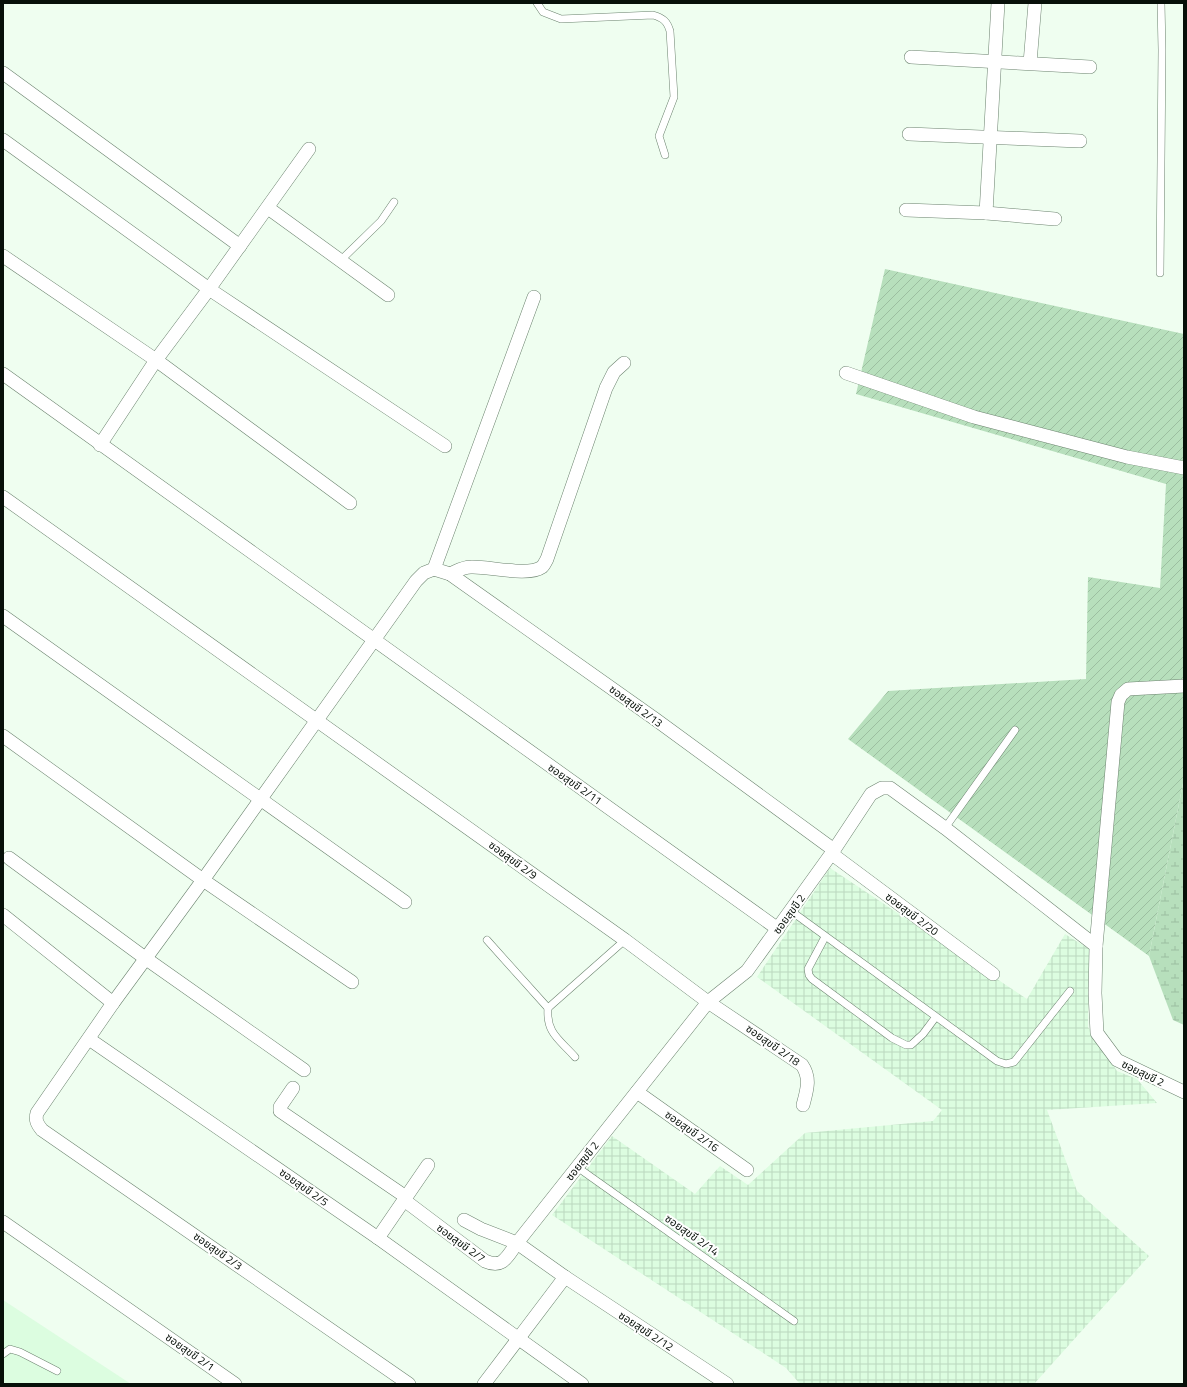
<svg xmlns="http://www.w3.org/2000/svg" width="1187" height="1387" viewBox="0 0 1187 1387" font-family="'Titillium Web','Noto Sans Thai',sans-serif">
<defs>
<pattern id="industrial-grid" width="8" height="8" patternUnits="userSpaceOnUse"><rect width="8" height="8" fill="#dcfde0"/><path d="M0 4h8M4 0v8" fill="none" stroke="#bbd8bf"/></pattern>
<pattern id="wetland-marsh" width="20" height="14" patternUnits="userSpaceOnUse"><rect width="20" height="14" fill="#b7dfbc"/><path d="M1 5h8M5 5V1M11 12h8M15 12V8" fill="none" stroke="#9cbea0"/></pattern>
<pattern id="garden-furrows" width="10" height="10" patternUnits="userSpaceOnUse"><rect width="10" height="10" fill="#b7dfbc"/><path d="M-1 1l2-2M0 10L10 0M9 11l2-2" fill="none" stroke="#9cbea0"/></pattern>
</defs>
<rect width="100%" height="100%" fill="#effef0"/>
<polygon fill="#dcfde0" points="3,1300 131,1384 3,1384"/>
<polygon fill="url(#industrial-grid)" points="830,868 1027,999 1065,934 1089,949 1088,1027 1117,1071 1137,1079 1157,1103 1047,1110 1077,1191 1149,1256 1034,1384 800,1384 786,1368 552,1215 612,1136 695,1194 720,1166 748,1185 805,1133 933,1121 942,1110 757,977"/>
<polygon fill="url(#wetland-marsh)" points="1184,778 1184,1025 1173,1020 1149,956"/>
<polygon fill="url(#garden-furrows)" points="885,269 1184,334 1184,778 1149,956 848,739 888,691 1086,679 1088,577 1160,588 1166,484 856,394"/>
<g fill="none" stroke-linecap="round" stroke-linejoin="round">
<defs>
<g id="lane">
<path d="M 537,3 L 543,12 L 561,19 L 653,15 C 663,18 667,21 670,31 L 674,97 L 659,136 L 665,155"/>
<polyline points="340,261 381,221 394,202"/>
<polyline points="1160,273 1162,50 1161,3"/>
<polyline points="945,828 1015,730"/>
<polyline points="791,911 997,1061 1006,1064 1014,1062 1070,991"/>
<polyline points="825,937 808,969 809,975 812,979 892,1038 906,1045 911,1045 923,1034 935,1018"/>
<polyline points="487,940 548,1008 625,940"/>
<path d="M 548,1008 C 546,1033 559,1039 575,1057"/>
<polyline points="577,1167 794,1321"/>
<polyline points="3,1354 10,1349 20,1352 57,1371"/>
</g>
<g id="street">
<polyline points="911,57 1090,67"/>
<polyline points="1030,63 1035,3"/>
<polyline points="3,73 240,246"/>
<polyline points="909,134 1080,141"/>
<polyline points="3,140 209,289 445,446"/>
<polyline points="268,208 388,295"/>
<polyline points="906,210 986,213 1055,219"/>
<polyline points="986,213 998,3"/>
<polyline points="3,256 156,360 350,503"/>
<polyline points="846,373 974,417 1127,457 1184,468"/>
<polyline points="3,374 778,929"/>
<polyline points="100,445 156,360 209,289 309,149"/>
<path d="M 3,497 L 625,940 L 708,1002 L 802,1065 C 811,1078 807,1090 803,1105"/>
<polyline points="434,569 450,574 655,719 834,850"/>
<path d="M 450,574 C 457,571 463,567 471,567 C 488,566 528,577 542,567 C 544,565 546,561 547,559 L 606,388 L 614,372 L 624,363"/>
<polyline points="3,616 405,902"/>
<polyline points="3,736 203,880 352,982"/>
<polyline points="832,854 993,974"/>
<polyline points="9,858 145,958 304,1070"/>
<polyline points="3,915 113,1003"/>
<polyline points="1096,946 1118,702 1121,695 1128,689 1184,686"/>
<polyline points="89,1039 378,1238 582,1384"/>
<polyline points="293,1088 280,1107 280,1111 406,1197"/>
<polyline points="637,1092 747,1170"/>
<path d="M 404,1200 L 485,1261 C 503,1269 507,1257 517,1243 L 481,1229 L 464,1220"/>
<polyline points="3,1222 235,1384"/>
<polyline points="378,1238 428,1165"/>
<polyline points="565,1277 727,1384"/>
<path d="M 409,1384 L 42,1130 C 37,1124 35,1120 37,1113 L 113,1003 L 203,880 L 416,581 L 424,573 L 434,569 L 534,297"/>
<polyline points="484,1384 565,1277 517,1243 708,1002 747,971 834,850 871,794 882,788 890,788 945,828 1096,946 1095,993 1097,1033 1117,1060 1184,1092"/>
</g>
</defs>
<use href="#lane" stroke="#6c836f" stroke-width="8"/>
<use href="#street" stroke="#6c836f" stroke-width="14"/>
<use href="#lane" stroke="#fff" stroke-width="7"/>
<use href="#street" stroke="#fff" stroke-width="13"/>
</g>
<g text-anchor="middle" stroke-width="4" stroke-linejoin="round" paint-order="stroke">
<g font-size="11" fill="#071009" stroke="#fff">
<text transform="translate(636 706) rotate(36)" y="4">ซอยสุขขี 2/13</text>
<text transform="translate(575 784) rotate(35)" y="4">ซอยสุขขี 2/11</text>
<text transform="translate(513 860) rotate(36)" y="4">ซอยสุขขี 2/9</text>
<text transform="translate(789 914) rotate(-54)" y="4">ซอยสุขขี 2</text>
<text transform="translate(912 914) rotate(37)" y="4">ซอยสุขขี 2/20</text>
<text transform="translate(773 1045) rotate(35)" y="4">ซอยสุขขี 2/18</text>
<text transform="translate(1143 1073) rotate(26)" y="4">ซอยสุขขี 2</text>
<text transform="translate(692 1131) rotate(35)" y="4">ซอยสุขขี 2/16</text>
<text transform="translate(582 1161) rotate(-52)" y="4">ซอยสุขขี 2</text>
<text transform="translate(304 1187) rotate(35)" y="4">ซอยสุขขี 2/5</text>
<text transform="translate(692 1235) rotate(35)" y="4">ซอยสุขขี 2/14</text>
<text transform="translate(461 1243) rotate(36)" y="4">ซอยสุขขี 2/7</text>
<text transform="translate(218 1251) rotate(35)" y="4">ซอยสุขขี 2/3</text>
<text transform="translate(646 1331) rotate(33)" y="4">ซอยสุขขี 2/12</text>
<text transform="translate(190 1352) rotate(35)" y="4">ซอยสุขขี 2/1</text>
</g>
</g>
<rect width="1187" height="1387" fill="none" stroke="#071009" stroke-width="8"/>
</svg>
